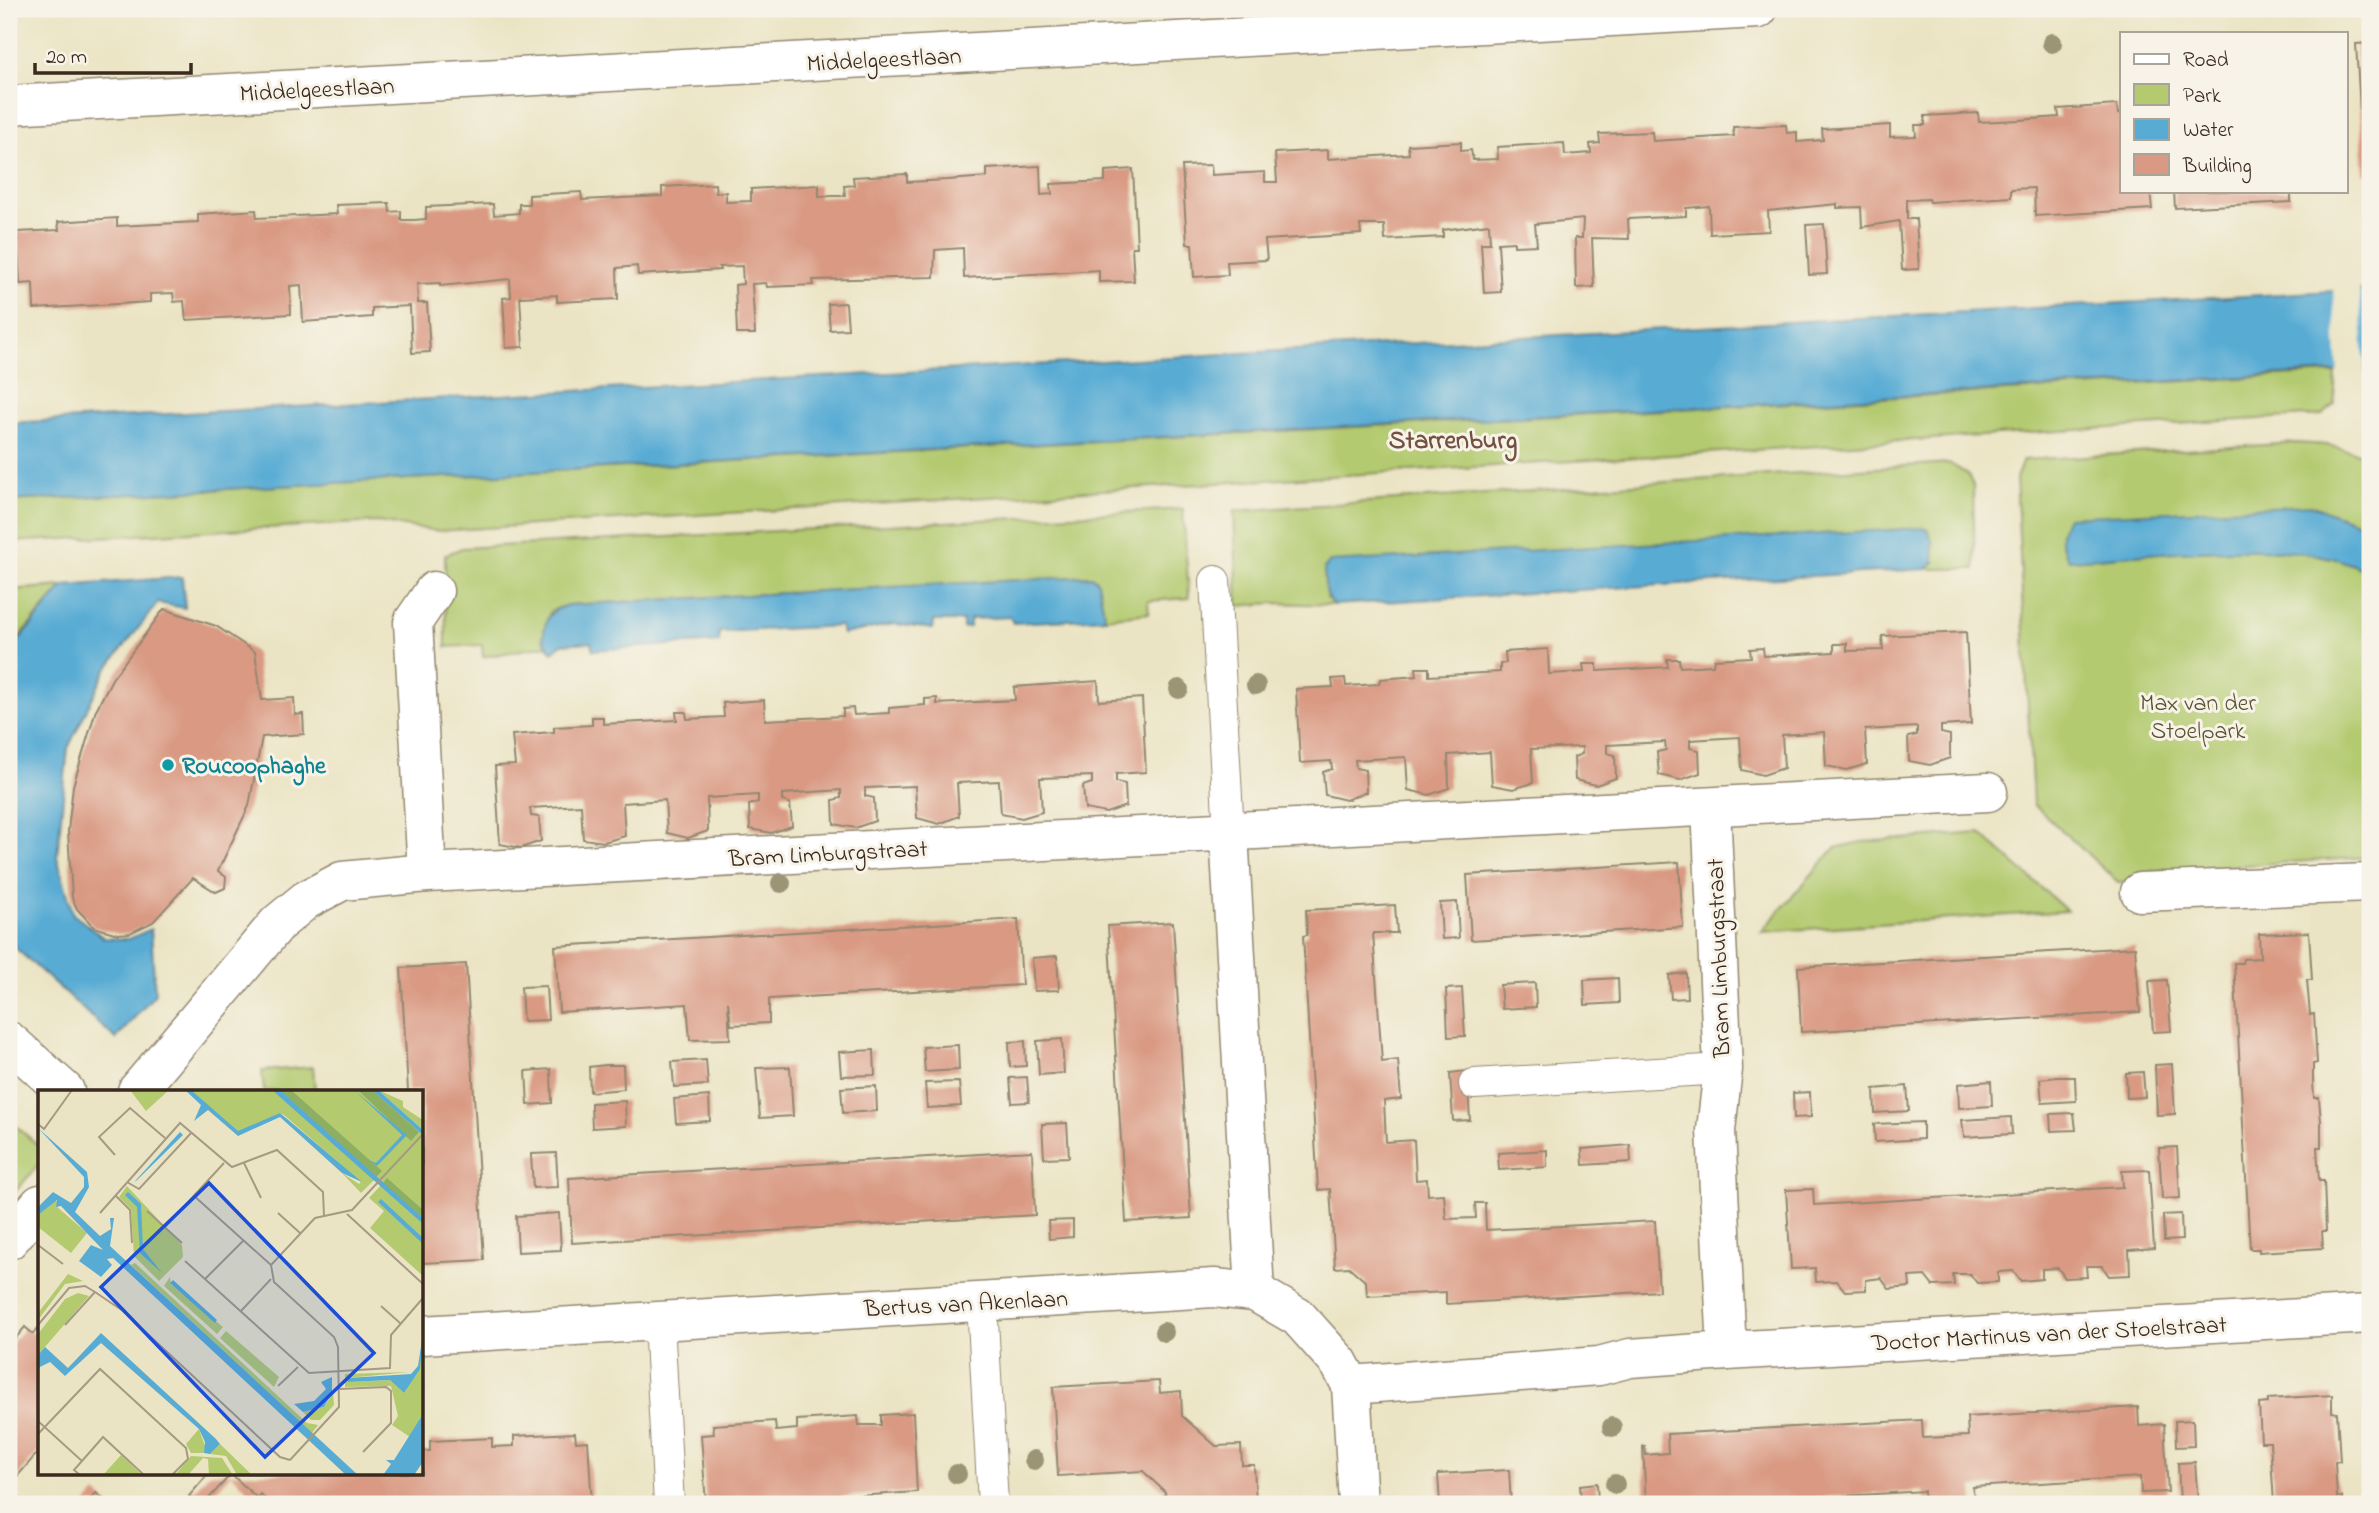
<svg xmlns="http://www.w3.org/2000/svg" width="2379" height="1513" viewBox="0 0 2379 1513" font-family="'Indie Flower',sans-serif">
<rect width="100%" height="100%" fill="#f7f3e8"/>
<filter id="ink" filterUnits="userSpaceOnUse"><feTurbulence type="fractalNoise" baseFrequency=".0143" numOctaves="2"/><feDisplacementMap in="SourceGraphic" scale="14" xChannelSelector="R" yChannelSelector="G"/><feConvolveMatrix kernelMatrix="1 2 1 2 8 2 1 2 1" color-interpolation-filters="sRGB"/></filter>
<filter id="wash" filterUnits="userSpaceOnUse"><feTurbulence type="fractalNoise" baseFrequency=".00686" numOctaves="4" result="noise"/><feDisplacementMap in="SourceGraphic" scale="28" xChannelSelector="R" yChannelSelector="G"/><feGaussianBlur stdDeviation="1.57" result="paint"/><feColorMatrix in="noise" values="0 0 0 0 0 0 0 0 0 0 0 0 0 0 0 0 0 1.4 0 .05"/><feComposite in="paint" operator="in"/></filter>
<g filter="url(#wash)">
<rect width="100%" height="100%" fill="#ebe4c4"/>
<g fill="#b3ca6f" stroke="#777a46" stroke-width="2">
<polygon points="2336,373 2334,404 2323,415 437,531 378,522 9,542 9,501"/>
<path d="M 2296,443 L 2327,445 L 2370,456 L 2370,527 L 2310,505 L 2069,560 C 2136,556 2321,532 2370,575 L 2370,857 L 2140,872 L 2132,882 L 2118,882 L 2033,804 L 2016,478 L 2023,460 Z"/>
<polygon points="1949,463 1967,474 1973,485 1975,569 1927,569 1934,562 1327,598 1333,605 1273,603 1238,606 1234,511"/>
<polygon points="1183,509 1189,598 1148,601 1149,613 1105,618 1098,582 1091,576 567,605 550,611 543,638 548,645 483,657 482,645 446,647 445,555 462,548"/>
<polygon points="64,586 12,645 9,652 9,590"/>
<polygon points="1980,833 2067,911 1761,932 1835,848 1861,842"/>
<polygon points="313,1067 315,1091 264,1091 262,1071"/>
<polygon points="9,1120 40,1147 40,1163 9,1199"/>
</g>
<g fill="#58acd4" stroke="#4a6b79" stroke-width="2">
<polygon points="2370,289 2370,370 9,501 9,423"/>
<path d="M 2310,505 L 2370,527 L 2370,575 C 2321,532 2136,556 2069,560 C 2058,542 2058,535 2067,517 Z"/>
<path d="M 1923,528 L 1928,530 L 1932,541 L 1934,562 L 1927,569 L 1333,605 C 1324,594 1325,582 1324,568 L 1330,562 Z"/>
<path d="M 1092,576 L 1098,582 L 1105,618 L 1013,623 L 1011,617 L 970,619 L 970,627 L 963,628 L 963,621 L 934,621 L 933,629 L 894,624 L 843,634 L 841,626 L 719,632 L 719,642 L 593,650 L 591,642 L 562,644 L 552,652 L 543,638 C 546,618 547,612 567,605 Z"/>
<polygon points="182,577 185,608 158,603 106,670 68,748 57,857 73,914 104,938 129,939 151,929 155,994 116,1039 9,942 9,652 64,586"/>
</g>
<polygon fill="#ebe4c4" points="2359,286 2365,374 2338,376 2333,288"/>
<g id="blocks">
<g fill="#d99982">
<polygon points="2370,43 2370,173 2364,174 2356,44"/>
<polygon points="2117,105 2118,114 2122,114 2122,191 2150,191 2152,209 2035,216 2034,188 2011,189 2011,197 1930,202 1929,199 1907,200 1907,219 1916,219 1919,269 1902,270 1899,221 1862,227 1861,207 1837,208 1837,204 1768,211 1769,231 1710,234 1709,206 1686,208 1686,216 1628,219 1629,239 1592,238 1594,287 1576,288 1575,238 1582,238 1583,219 1535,224 1537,245 1514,246 1514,242 1498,243 1501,292 1484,293 1481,243 1490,243 1489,224 1443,230 1443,237 1385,240 1384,225 1360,225 1361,234 1265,240 1267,260 1227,262 1228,275 1194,277 1192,244 1187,244 1182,166 1211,165 1212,175 1265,172 1265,182 1277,182 1275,153 1328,150 1328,159 1409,154 1408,145 1461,142 1461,151 1471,150 1473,160 1498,159 1497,147 1564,143 1565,155 1591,153 1590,144 1600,143 1599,134 1652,132 1653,141 1734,136 1733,127 1786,125 1787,133 1797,132 1797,142 1823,140 1822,129 1890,125 1890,137 1916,136 1915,125 1925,125 1925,116 1978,113 1979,122 2019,120 2059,117 2058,109"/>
<polygon points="1040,166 1041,195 1052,194 1051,184 1105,181 1105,171 1133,169 1137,247 1132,247 1134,281 1099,282 1099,270 964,278 963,248 935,250 934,277 813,280 814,285 767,287 766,283 752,284 755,334 737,334 735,285 743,284 742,266 719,267 720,270 638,275 637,266 617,268 618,299 557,302 557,295 520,297 523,347 506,348 503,298 511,297 510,279 440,286 440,283 417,284 418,303 427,303 430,352 412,353 410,306 372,308 372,317 303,322 301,285 290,286 291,314 186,320 184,301 174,302 173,293 150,294 150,302 34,309 33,283 20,284 17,232 59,230 58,222 117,218 117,226 198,222 198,214 256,210 257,218 337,214 336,205 389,203 390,212 401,211 401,220 414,220 426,219 426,207 493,204 494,215 519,213 519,204 529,204 529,195 581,192 582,200 662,196 662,187 715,184 716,193 726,192 726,202 751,201 751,189 819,185 819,197 832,196 845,196 844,186 854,185 853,177 907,174 907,182 948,180 987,177 987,169"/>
<polygon points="2174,191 2291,191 2291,202 2175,208"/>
<polygon points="1824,224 1827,274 1809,275 1806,225"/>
<polygon points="846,303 848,329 830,330 828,304"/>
<polygon points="164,609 216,626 255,652 262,700 294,698 295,715 303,714 304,734 262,737 249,806 218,871 226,877 225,888 216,892 193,878 153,922 130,933 118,934 94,927 77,909 72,898 68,831 73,786 96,710 112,679"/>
<polygon points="1966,632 1971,724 1941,726 1941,733 1950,735 1950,758 1930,765 1909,761 1908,737 1917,735 1917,727 1865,730 1867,764 1847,770 1826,766 1824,732 1782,735 1784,768 1763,775 1742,770 1740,737 1690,740 1690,748 1699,750 1700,773 1680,780 1659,775 1657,752 1666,750 1665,742 1607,745 1607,753 1615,755 1616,778 1596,785 1575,780 1574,757 1582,754 1582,747 1531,749 1533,783 1513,789 1492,785 1490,752 1448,755 1449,788 1429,795 1408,790 1406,757 1355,760 1356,768 1365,770 1366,792 1346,800 1325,795 1323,772 1332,769 1331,761 1300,763 1296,689 1333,687 1332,679 1345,678 1346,686 1379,684 1380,679 1417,676 1416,668 1429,668 1429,676 1500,672 1500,664 1506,663 1505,652 1548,649 1549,674 1584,672 1583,664 1597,664 1597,671 1668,667 1667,659 1679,659 1680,667 1713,665 1714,659 1751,657 1750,649 1763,648 1764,656 1834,652 1834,644 1839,644 1847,643 1847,651 1883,650 1882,636"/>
<polygon points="1098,681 1099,701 1142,698 1146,772 1116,774 1116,782 1125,784 1126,806 1106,813 1085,809 1083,786 1092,783 1092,776 1040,778 1042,812 1022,818 1001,814 999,781 957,783 959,816 939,824 917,818 915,786 865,788 865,796 874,798 875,821 855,828 834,824 833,800 841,798 841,790 782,794 782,801 790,803 792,826 771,833 750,829 749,805 758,802 758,795 707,798 708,831 688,838 667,833 665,800 623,803 625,836 604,842 583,839 581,805 530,808 531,816 539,817 541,841 521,848 500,844 495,766 515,765 512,735 554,732 554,727 592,725 592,717 603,717 603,724 677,720 676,712 686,712 687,719 724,717 723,703 764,700 765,720 843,716 843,709 853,708 854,715 889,713 889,708 925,705 925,699 937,698 937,704 1015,700 1014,687"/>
<polygon points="1679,862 1683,927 1471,940 1467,875"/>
<polygon points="1457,902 1459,938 1442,939 1440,903"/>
<polygon points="1395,905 1397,933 1373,933 1382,1062 1398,1060 1401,1099 1384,1101 1386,1142 1414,1140 1416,1180 1427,1179 1428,1195 1444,1194 1446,1219 1476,1218 1475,1203 1485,1203 1486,1230 1655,1221 1659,1291 1446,1304 1446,1292 1367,1296 1366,1282 1349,1267 1335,1268 1330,1189 1318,1190 1303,936 1307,935 1306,910"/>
<polygon points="1018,919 1022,985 769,999 769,1023 731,1025 728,1002 730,1039 690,1040 687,1004 559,1012 555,946"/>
<polygon points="1173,922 1191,1218 1126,1222 1108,926"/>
<polygon points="2309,932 2312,980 2307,980 2310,1015 2314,1014 2317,1063 2313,1064 2313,1081 2314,1098 2319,1098 2321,1122 2321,1147 2317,1147 2319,1181 2324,1181 2326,1231 2322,1231 2323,1248 2259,1252 2259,1249 2250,1249 2234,963 2242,963 2243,959 2260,958 2259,934"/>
<polygon points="2135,947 2140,1012 1801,1032 1798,967"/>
<polygon points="1057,956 1059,990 1034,991 1032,958"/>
<polygon points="466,964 484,1260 422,1263 422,1091 408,1091 401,968"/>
<polygon points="1686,973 1687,998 1671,999 1669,975"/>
<polygon points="1618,978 1619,1003 1585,1005 1584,980"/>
<polygon points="2167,980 2171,1031 2153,1032 2149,981"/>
<polygon points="1535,983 1536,1007 1502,1009 1500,985"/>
<polygon points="546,986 548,1020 523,1021 521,987"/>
<polygon points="1462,988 1465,1036 1448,1037 1446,989"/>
<polygon points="1062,1039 1064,1073 1039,1075 1037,1041"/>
<polygon points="1025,1041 1026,1066 1010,1067 1009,1042"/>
<polygon points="958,1045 959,1070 925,1072 923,1047"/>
<polygon points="874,1050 875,1075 841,1076 839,1052"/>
<polygon points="706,1060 708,1085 674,1087 672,1062"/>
<polygon points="2172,1064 2175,1114 2157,1115 2155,1065"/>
<polygon points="606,1065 623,1065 624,1089 590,1092 589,1067"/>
<polygon points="790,1067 793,1116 760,1118 756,1068"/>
<polygon points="551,1069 552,1103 528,1105 526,1071"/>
<polygon points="1467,1071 1470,1120 1453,1121 1450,1073"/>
<polygon points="2143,1072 2145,1097 2127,1098 2126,1073"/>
<polygon points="1027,1077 1029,1102 1012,1103 1010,1078"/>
<polygon points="2057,1077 2075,1077 2076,1101 2042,1103 2040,1079"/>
<polygon points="1991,1081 1992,1106 1959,1108 1958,1084"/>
<polygon points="959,1082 961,1106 927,1108 925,1083"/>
<polygon points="876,1086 877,1111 843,1113 841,1088"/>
<polygon points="1907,1086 1909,1111 1875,1113 1874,1089"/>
<polygon points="1810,1092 1811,1117 1794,1118 1793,1093"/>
<polygon points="709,1096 710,1121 676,1123 674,1099"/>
<polygon points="625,1101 626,1126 592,1128 591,1103"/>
<polygon points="2074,1113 2076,1130 2051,1131 2050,1114"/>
<polygon points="2011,1117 2012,1134 1964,1137 1962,1120"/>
<polygon points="1923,1122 1923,1139 1875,1142 1874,1124"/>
<polygon points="1067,1123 1069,1157 1044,1158 1042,1124"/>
<polygon points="1630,1145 1631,1162 1583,1165 1582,1149"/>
<polygon points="2177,1147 2180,1198 2162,1199 2159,1148"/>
<polygon points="1547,1150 1547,1167 1499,1170 1498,1153"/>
<polygon points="1032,1151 1035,1215 572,1243 569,1178"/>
<polygon points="556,1153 558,1187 533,1188 531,1154"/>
<polygon points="2149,1170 2154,1248 2129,1250 2130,1275 2109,1276 2102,1266 2086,1266 2087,1277 2065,1278 2058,1268 2042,1269 2042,1279 2021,1281 2013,1271 1998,1272 1998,1282 1977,1283 1970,1274 1953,1274 1954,1285 1933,1286 1925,1276 1909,1277 1910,1287 1889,1289 1881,1278 1866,1280 1866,1290 1845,1291 1837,1281 1816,1282 1815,1268 1791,1269 1786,1190 1813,1189 1814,1205 2123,1187 2122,1171"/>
<polygon points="559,1213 561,1250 518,1252 516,1216"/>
<polygon points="2181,1214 2182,1240 2164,1241 2163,1215"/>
<polygon points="1073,1220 1073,1237 1049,1239 1048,1221"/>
<polygon points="40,1326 40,1450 9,1486 9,1346 25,1327 33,1334"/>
<polygon points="1159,1381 1160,1393 1181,1391 1182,1416 1216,1446 1241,1445 1242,1465 1254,1465 1256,1504 1166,1504 1165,1492 1143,1471 1058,1476 1053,1387"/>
<polygon points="2332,1395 2332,1412 2337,1413 2340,1461 2335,1462 2337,1497 2342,1497 2342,1504 2274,1504 2270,1442 2261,1442 2259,1404 2268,1403 2268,1399"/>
<polygon points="2138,1407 2139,1426 2164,1424 2168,1492 2141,1493 2140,1477 1973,1487 1974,1503 1952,1504 1925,1504 1924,1491 1715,1504 1646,1504 1643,1446 1645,1446 1646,1455 1668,1453 1667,1434 1922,1420 1923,1438 1946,1437 1968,1436 1967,1417"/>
<polygon points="913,1413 917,1492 841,1497 842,1504 824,1504 824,1498 758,1502 758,1504 706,1504 701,1435 714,1434 713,1425 775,1421 776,1431 797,1429 797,1420 858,1416 859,1425 881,1425 881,1415"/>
<polygon points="2193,1420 2194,1446 2176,1447 2175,1421"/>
<polygon points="575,1433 576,1442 588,1441 592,1504 271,1504 260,1494 257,1498 231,1474 204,1504 199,1504 189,1496 209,1473 422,1473 422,1451 430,1451 430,1441 492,1438 492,1447 514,1446 514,1436"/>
<polygon points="2195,1462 2198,1504 2180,1504 2178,1463"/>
<polygon points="1509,1470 1511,1504 1440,1504 1438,1474"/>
<polygon points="1597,1483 1598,1504 1581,1504 1580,1485"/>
<polygon points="96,1493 109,1504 86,1504"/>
</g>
</g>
</g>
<g filter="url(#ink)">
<use href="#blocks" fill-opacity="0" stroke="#938771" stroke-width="2"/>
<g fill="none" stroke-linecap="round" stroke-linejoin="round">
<defs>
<g id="lane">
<polyline points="1215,581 1229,833"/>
<polyline points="1474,1084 1723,1069"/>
<polyline points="982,1302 993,1504"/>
<polyline points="659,1322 669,1504"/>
</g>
<g id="street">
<polyline points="1711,807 1723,1069 1716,1130 1727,1351"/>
<polyline points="1229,833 1255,1292"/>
<polyline points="427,873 413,622 434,591"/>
<polyline points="2140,892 2370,883"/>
<polyline points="137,1091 278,923 306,900 342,881 427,873 1988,792"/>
<polyline points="9,1240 40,1204"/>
<polyline points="1351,1385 1599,1366 1630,1358 1727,1351 2370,1314"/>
</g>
<g id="secondary">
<polyline points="9,105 1758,9"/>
<polyline points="9,1041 65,1091"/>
<polyline points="422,1335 1214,1288 1255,1292 1298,1317 1339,1363 1351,1385 1358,1504"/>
</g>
</defs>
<use href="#lane" stroke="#938771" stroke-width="32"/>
<use href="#street" stroke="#938771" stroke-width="41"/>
<use href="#secondary" stroke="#938771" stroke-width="41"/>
<use href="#lane" stroke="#fff" stroke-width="30"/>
<use href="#street" stroke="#fff" stroke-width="38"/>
<use href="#secondary" stroke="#fff" stroke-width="38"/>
</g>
<g fill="#9b9474">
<circle cx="2052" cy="43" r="10"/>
<circle cx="1256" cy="685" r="10"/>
<circle cx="1179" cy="689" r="10"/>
<circle cx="781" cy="883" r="10"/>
<circle cx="1164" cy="1332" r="10"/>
<circle cx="1612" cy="1427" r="10"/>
<circle cx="1034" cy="1460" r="10"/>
<circle cx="957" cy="1474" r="10"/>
<circle cx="1615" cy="1484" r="10"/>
</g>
</g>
<circle fill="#0f9aa8" stroke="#f7f3e8" stroke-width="2.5" cx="168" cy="765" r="7"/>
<g text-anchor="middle" stroke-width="6" stroke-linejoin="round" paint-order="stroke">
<g font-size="24" fill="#3b2a1e" stroke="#f7f3e8">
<text transform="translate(884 59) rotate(-3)" y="8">Middelgeestlaan</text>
<text transform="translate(317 89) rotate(-3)" y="8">Middelgeestlaan</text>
<text transform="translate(828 853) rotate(-3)" y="8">Bram Limburgstraat</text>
<text transform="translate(1718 958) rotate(-92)" y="8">Bram Limburgstraat</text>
<text transform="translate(966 1303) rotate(-3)" y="8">Bertus van Akenlaan</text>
<text transform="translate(2049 1333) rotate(-3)" y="8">Doctor Martinus van der Stoelstraat</text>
</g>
<g font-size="24" fill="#595232" stroke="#f7f3e8">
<text x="2198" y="710">Max van der<tspan x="2198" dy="28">Stoelpark</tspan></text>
</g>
<g font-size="24" font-weight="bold" fill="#0d838f" stroke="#f7f3e8" text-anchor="start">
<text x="182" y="773">Roucoophaghe</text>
</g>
<g font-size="26" font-weight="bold" fill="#725141" stroke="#f7f3e8">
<text x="1453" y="448">Starrenburg</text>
</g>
</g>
<g transform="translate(38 1090)">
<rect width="385" height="385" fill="#ebe4c4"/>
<path d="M 92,0 L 131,0 L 108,21 ZM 150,0 L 336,0 L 385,44 L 385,128 L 337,89 L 323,103 L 304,83 L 321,94 L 323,92 L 246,25 L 242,23 L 200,44 ZM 340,0 L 365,11 L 365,17 L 385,30 L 384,39 ZM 343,95 L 385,134 L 385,186 L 332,138 L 346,121 L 331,108 ZM 89,96 L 144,155 L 145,167 L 121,191 L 96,166 L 93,119 L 81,107 ZM 14,110 L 22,112 L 18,116 L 49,143 L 33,163 L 0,137 L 0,125 ZM 97,173 L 269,333 L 280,335 L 274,343 L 93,175 ZM 30,184 L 45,191 L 27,194 L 0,230 L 0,223 ZM 132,187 L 133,194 L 185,237 L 179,244 L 126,196 ZM 40,203 L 51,206 L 0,265 L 0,244 L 27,209 ZM 188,241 L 241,287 L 236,297 L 182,248 ZM 385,248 L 385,324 L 372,347 L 354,335 L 360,326 L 353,296 L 307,297 L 307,284 L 371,282 L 310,288 L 310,292 L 352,290 L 366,303 L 381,278 ZM 295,303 L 296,315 L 282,330 L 273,330 L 265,322 L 286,317 ZM 161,339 L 168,359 L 166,363 L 153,363 L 148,354 ZM 182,354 L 214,385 L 199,385 L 188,366 L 172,364 ZM 83,365 L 104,385 L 65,385 ZM 153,366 L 184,368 L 195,385 L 171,385 L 170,369 L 165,368 L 150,385 L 137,385 Z" fill="#b3ca6f"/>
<path d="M 242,0 L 253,0 L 344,81 L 338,87 ZM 320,0 L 334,0 L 381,42 L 373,51 ZM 349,88 L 385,120 L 385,128 L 345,93 Z" fill="#8eae62"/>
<path d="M 147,0 L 153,0 L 200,41 L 242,23 L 324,92 L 304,83 L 242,27 L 200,46 L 170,20 L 156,31 L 163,15 ZM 234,0 L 242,0 L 385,128 L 385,134 ZM 316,0 L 369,45 L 339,76 L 331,70 L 338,73 L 364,45 ZM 334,0 L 340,0 L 385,40 L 385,45 ZM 0,38 L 49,82 L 51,97 L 37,122 L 62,146 L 73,139 L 72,128 L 76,128 L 72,156 L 320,385 L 308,385 L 75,168 L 69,169 L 74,175 L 63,187 L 41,171 L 53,155 L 65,160 L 23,116 L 18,117 L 19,110 L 0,125 L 0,117 L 15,102 L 33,113 L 46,97 L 46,87 ZM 142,42 L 145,45 L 97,92 L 98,90 ZM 90,102 L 103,114 L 105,159 L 124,183 L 102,163 L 99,117 L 87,105 ZM 343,109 L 385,148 L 385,154 L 340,112 ZM 135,190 L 179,230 L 177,233 L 132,193 ZM 63,243 L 178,349 L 182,354 L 172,364 L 166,363 L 167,352 L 161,339 L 63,253 L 27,286 L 12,272 L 0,278 L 0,265 L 7,257 L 30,278 ZM 385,243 L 382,279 L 366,303 L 352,290 L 310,292 L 310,288 L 373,284 L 380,276 ZM 294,287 L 294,303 L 286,317 L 265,322 L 256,314 L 276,311 L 288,299 L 283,292 ZM 385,324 L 385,372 L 376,385 L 345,385 L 353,374 L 348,370 L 356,370 Z" fill="#58acd4"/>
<path fill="none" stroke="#a59a82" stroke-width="2" d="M 0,34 L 6,39 L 34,0M 77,65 L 61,47 L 92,18 L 127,48M 206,73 L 223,108M 89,92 L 101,99 L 154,42M 155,105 L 233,175M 78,106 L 92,120 L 94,153M 109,121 L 144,153M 62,123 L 142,33 L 194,77 L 239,60 L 285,102 L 286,126M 240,123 L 262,143M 309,124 L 385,194M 127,137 L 186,73M 0,155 L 25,174M 147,171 L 271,283 L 352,278 L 353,245 L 385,208M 167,189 L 205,151M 343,216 L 362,233M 202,222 L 233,189M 0,235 L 31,198 L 47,196 L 57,202 L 85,221 L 242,367 L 252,370M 27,235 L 57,202M 240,296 L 260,277M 301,299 L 348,297 L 353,301 L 353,333 L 325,362M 0,331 L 44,371 L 36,380 L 42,385M 0,344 L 62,279 L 148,358 L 150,369 L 134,385M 252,370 L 301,317 L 300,257 L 296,247 L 236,192 L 233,175 L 277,128 L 314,120 L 385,44M 44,371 L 65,347 L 106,385"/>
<path fill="#1d4ed8" fill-opacity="0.15" stroke="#1d4ed8" stroke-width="3.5" d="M 171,93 L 336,263 L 227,367 L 63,197 Z"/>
<rect width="385" height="385" fill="none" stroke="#3b2a1e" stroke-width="3.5"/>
</g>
<rect width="2379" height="1513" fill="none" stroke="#f7f3e8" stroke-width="35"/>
<rect x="2120" y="32" width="228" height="161" fill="#f7f3e8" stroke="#aca397" stroke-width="2"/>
<rect x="2134" y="54" width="35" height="10" fill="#ffffff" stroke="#aca397" stroke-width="2"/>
<text x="2183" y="66" font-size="21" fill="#3b2a1e">Road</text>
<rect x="2134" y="84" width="35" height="21" fill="#b3ca6f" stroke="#aca397" stroke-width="2"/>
<text x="2183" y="102" font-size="21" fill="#3b2a1e">Park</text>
<rect x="2134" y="119" width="35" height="21" fill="#58acd4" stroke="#aca397" stroke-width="2"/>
<text x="2183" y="136" font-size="21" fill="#3b2a1e">Water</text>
<rect x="2134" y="154" width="35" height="21" fill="#d99982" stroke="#aca397" stroke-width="2"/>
<text x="2183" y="172" font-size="21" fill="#3b2a1e">Building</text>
<path d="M35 63v10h156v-10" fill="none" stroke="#3b2a1e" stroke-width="3.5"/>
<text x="46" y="63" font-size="21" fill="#3b2a1e" stroke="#f7f3e8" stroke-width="5" paint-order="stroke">20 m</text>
</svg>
